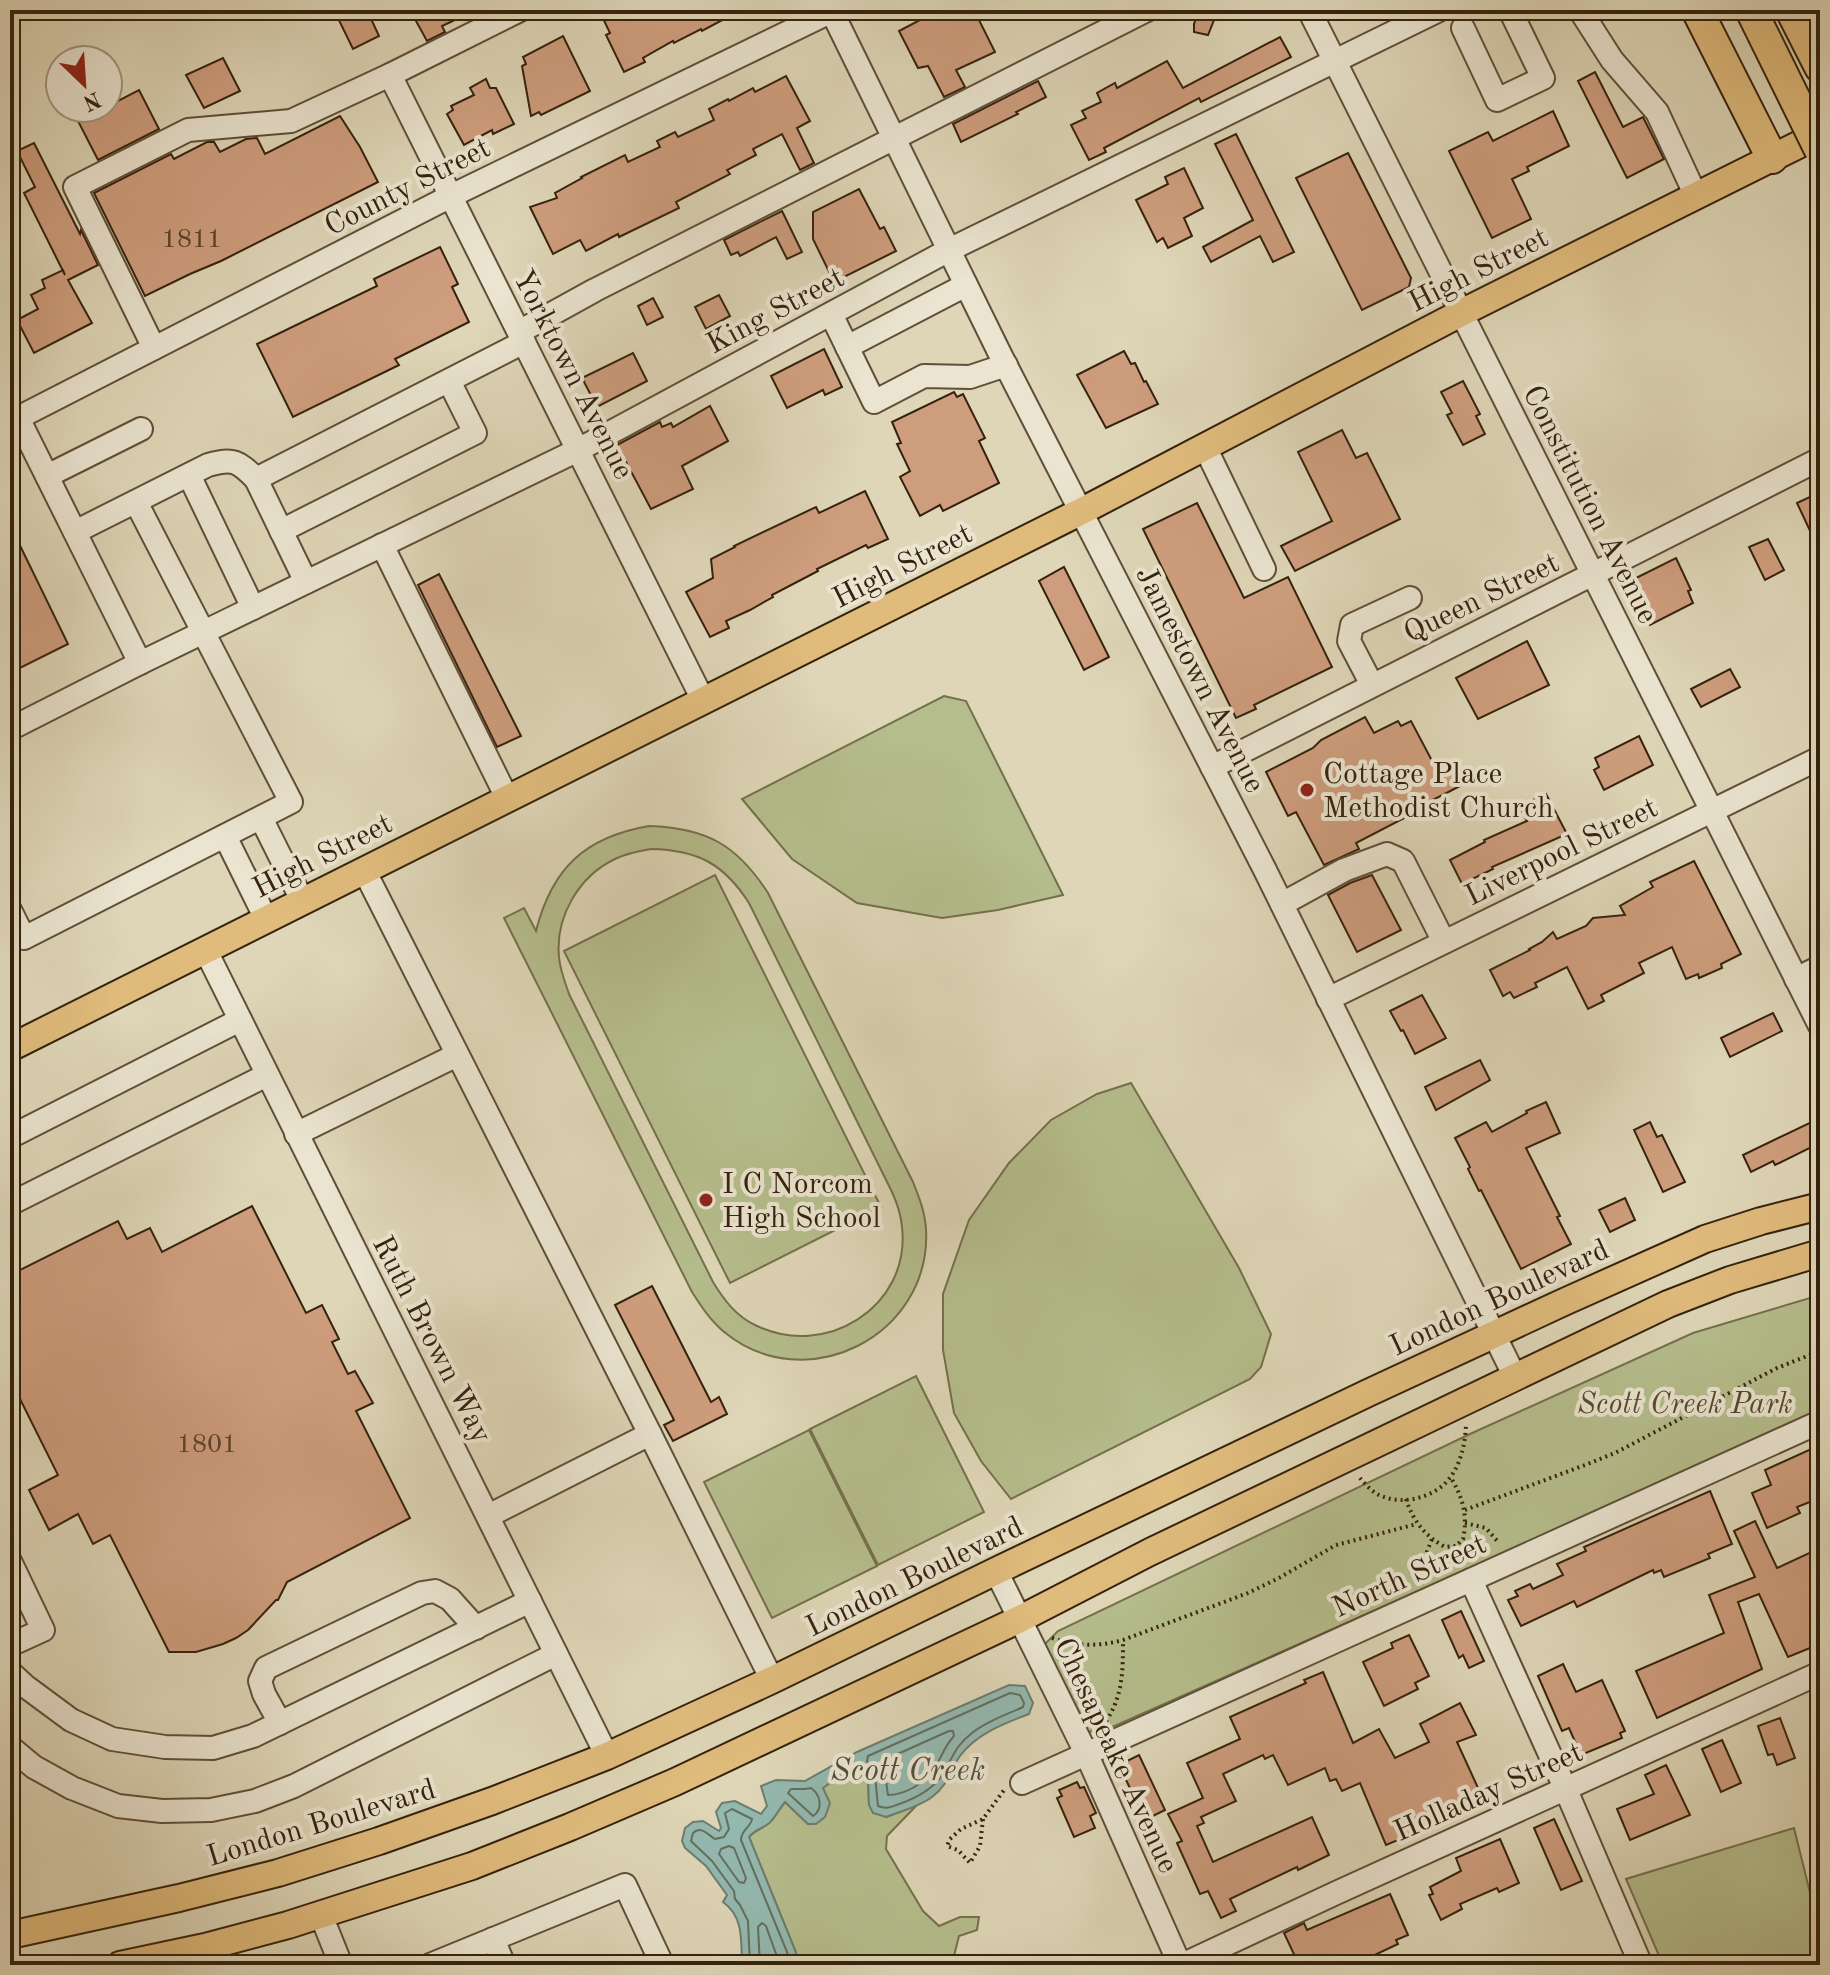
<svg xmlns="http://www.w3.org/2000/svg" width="1830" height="1975" viewBox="0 0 1830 1975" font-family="'Old Standard TT',serif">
<rect width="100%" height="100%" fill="#ded6b7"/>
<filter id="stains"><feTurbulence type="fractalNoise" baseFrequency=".0025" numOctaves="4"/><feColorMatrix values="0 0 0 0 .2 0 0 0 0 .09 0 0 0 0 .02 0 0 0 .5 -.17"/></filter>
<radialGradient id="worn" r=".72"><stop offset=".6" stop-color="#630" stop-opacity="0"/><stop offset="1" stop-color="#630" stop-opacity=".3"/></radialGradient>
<g fill="#b5bd8c" stroke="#75704c" stroke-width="2" fill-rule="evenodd">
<polygon points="944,696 966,701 1063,895 998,910 942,918 857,903 792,859 742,799"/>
<path d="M 649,826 C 707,828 737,845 768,893 L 913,1182 C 919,1197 925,1212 926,1229 C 932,1336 805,1400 723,1331 C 710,1320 701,1306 692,1292 L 504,918 L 524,908 L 536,931 C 552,868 585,837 649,826 ZM 651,849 C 698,850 724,864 749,903 L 892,1192 C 897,1203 901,1215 902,1227 C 911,1307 825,1360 755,1325 C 736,1316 724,1300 713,1282 L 569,994 C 565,982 560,970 559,957 C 555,917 579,876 615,859 C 627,853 639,851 651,849 Z"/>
<polygon points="715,875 881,1207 730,1283 564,951"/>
<polygon points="1131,1083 1239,1268 1271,1334 1261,1367 1250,1379 1011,1499 981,1461 954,1413 943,1350 943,1294 969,1220 1009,1163 1051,1120 1097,1094"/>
<polygon points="1820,1295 1820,1409 1504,1553 1101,1732 1080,1731 1044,1645 1058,1631 1470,1434 1693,1333"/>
<polygon points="916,1376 984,1512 878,1565 810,1429"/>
<polygon points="809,1430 877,1566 772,1618 704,1482"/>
<path d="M 860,1765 L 868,1777 L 869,1805 L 886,1817 L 917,1805 L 887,1836 L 886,1849 L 923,1911 L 939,1926 L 960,1917 L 979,1917 L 977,1930 L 959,1936 L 953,1960 L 958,1965 L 799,1965 L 795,1950 L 749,1837 C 756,1829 766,1828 772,1820 C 777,1814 780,1808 785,1802 L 808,1824 L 822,1788 L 851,1768 Z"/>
<polygon points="1794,1828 1820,1933 1820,1965 1663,1965 1626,1879"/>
</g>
<path fill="#93b9b0" stroke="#6d7d6f" stroke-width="2" d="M 1009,1685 L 1025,1686 L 1033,1703 L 1029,1714 C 1005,1723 976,1734 960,1756 C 949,1771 950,1783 932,1797 C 919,1807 901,1811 886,1817 L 873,1813 L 869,1805 L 868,1777 L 860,1765 L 851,1768 L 823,1788 L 830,1803 L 825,1817 L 816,1824 L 808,1824 L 785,1802 C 780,1808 777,1814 772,1820 C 766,1828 755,1829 749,1837 L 795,1950 L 799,1965 L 742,1965 C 741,1941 744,1917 723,1902 L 727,1895 L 706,1866 L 685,1848 L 682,1841 L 685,1828 L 693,1822 L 703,1821 L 719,1831 L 721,1828 L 716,1812 L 722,1803 L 735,1801 L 761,1814 L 767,1806 L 761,1786 L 776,1780 L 805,1781 L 857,1752 Z"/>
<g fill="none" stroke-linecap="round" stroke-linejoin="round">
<g stroke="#646e5e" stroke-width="2">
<path d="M 1010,1693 L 1020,1695 L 1024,1703 L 1023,1707 C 1006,1715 987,1721 972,1733 C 955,1746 953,1757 943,1774 C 934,1788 918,1797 902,1803 C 893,1806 888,1810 878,1806 L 875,1776 L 867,1761 L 868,1756 Z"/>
<path d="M 949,1731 L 953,1731 L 954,1736 C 943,1748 942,1758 933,1770 C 924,1784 904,1795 888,1795 L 885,1774 L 881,1764 L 882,1761 Z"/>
<path d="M 811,1788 C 820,1794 824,1809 813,1816 L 788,1793 L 791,1789 L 805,1789 Z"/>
<polygon points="729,1846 734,1848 746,1878 744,1883 739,1882 719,1854 721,1849"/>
<path d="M 750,1965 L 748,1921 L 740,1905 L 735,1899 L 734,1891 L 712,1861 L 691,1841 L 693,1833 C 701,1825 708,1835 715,1839 L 724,1837 L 729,1829 L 725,1813 L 732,1809 L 752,1819 C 751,1827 741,1830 741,1840 L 787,1952 L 790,1965"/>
<polyline points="760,1965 758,1927 762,1923 766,1926 780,1965"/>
</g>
</g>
<g fill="#ce9d7d" stroke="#35220d" stroke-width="2">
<polygon points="334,10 367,10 379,36 353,49"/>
<polygon points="410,10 476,10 442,26 445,32 427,41"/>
<polygon points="599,10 741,10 702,31 701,29 674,43 673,41 643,58 645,62 624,72 606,35 610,33"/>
<polygon points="939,10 974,10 995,52 956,70 965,87 944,97 928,66 918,68 899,31"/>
<polygon points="1199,10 1218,10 1208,35 1194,32 1194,24"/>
<polygon points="563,36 590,91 541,115 539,112 531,116 522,66 526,64 523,57"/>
<polygon points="1280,37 1291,57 1201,102 1199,98 1104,148 1106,152 1089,160 1071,125 1086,118 1082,111 1101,102 1097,93 1115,83 1117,88 1167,61 1183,88"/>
<polygon points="223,58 240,91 204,108 186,75"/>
<polygon points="1595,72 1623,127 1643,117 1664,159 1627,178 1578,81"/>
<polygon points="786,76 810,121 797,128 814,163 800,170 782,134 753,149 756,155 727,170 730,174 676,202 679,208 619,237 618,234 586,251 580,240 553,254 530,207 557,198 555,193 582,178 581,177 625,155 628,162 660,147 657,141 675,132 678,137 714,120 709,109 728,99 729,101 753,88 755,92"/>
<polygon points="486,79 490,88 496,88 514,124 493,134 492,130 464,145 447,114 453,110 451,106 474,95 470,88"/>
<polygon points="1038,81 1046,97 1016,112 1018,114 961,142 953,124"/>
<polygon points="139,90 159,129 98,160 78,121 104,108 108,108 108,106"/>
<polygon points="1553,111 1569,146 1527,167 1529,171 1512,179 1531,219 1492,238 1449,151 1488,132 1493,141"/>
<polygon points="340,116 360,147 378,182 221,261 190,274 145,296 94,193 171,154 174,159 207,142 214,142 220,152 246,139 257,138 265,154"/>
<polygon points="1236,134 1294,252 1273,262 1260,236 1211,262 1203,247 1253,220 1215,144"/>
<polygon points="34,143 80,234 81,230 98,265 68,280 92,323 34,353 17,320 38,309 31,295 45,288 42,280 63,270 65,275 24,193 35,187 17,151"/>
<polygon points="1348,153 1411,278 1409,287 1362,310 1296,178"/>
<polygon points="1184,168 1203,208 1184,218 1192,236 1168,248 1163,238 1157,242 1136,200 1168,184 1165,177"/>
<polygon points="859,189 880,229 884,227 896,251 834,282 813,239 813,212"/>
<polygon points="782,211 802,252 787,259 776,237 740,256 738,252 731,255 724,240"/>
<polygon points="440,247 458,284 452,287 469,322 395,359 399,365 293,417 257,344 377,286 374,279"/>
<polygon points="719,295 730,316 706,329 695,307"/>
<polygon points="653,298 663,317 647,325 638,306"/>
<polygon points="824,349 842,387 825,395 823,390 787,408 771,376"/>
<polygon points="1124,351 1131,364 1135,363 1144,382 1146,381 1158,404 1106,428 1077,375"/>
<polygon points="633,353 647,381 597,407 582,378"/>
<polygon points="1463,381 1480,414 1476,416 1485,434 1463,445 1447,415 1452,413 1441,392"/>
<polygon points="954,392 957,397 963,394 985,438 979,441 999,483 943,511 940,505 920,516 900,477 910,471 897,444 901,443 892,422"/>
<polygon points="710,406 728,441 682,466 693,489 651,509 617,445 660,422 662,427 671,423 673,427"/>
<polygon points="1342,430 1356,458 1367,453 1400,519 1295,571 1281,546 1332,521 1298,452"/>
<polygon points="865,491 888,539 868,548 866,545 817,569 818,571 772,595 773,597 750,610 726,621 729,628 710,637 686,592 713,578 711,559 735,547 734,546 816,507 819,513"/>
<polygon points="1814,495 1820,507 1820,552 1797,503"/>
<polygon points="1197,503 1244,598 1288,577 1332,667 1254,705 1256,709 1236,718 1143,529"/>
<polygon points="10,525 68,644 10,673"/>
<polygon points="1768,539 1784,570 1765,580 1749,547"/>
<polygon points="1676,558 1691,590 1688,591 1693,603 1650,625 1628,582"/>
<polygon points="1064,567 1109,657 1084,670 1039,581"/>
<polygon points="439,574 521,736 497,747 418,585"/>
<polygon points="1527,641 1549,685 1478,719 1456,678"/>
<polygon points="1730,669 1740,687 1701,707 1691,689"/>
<polygon points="1365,717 1374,733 1398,721 1401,726 1411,721 1439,774 1457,765 1466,783 1411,811 1412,814 1356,843 1359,849 1324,865 1296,812 1288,816 1266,772 1313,748 1321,740"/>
<polygon points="1639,736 1653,765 1604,790 1594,770 1599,767 1595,758"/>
<polygon points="1546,794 1567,834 1492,867 1493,869 1462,884 1450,860 1485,842 1484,840 1527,821 1519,806"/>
<polygon points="1694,861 1741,954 1721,964 1722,968 1699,978 1698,974 1686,979 1672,947 1639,963 1644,973 1601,995 1604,1001 1588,1009 1567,967 1535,983 1537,987 1514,998 1510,992 1503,996 1490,970 1530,950 1529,949 1542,942 1553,932 1557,939 1586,926 1593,918 1625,915 1620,906 1653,887 1650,882"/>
<polygon points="1372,875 1401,930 1357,952 1328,895 1350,883"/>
<polygon points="1422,995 1446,1038 1415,1054 1403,1030 1401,1031 1390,1011"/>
<polygon points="1773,1013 1782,1031 1730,1057 1721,1038"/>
<polygon points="1480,1060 1490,1080 1436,1110 1425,1087"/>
<polygon points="1546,1102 1560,1133 1526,1148 1560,1216 1557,1217 1571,1244 1521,1269 1481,1190 1479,1191 1468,1169 1470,1167 1455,1138 1486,1122 1492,1132 1527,1113 1526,1111"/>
<polygon points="1820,1118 1820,1143 1775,1165 1773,1161 1751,1172 1743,1155"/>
<polygon points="1650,1122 1657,1137 1662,1135 1685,1182 1663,1192 1634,1130"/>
<polygon points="1625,1198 1635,1220 1610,1232 1599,1210"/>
<polygon points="252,1206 306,1313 322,1305 339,1339 332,1342 348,1374 355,1371 373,1403 356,1411 410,1518 287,1582 278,1600 276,1600 248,1630 236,1638 223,1644 196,1652 169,1652 110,1535 93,1544 78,1514 49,1530 29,1490 58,1475 17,1393 10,1397 10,1275 118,1221 127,1239 150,1228 162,1252"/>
<polygon points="652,1286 711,1402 719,1397 727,1414 673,1441 664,1425 674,1420 615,1305"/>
<polygon points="1820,1445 1820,1498 1797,1507 1800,1513 1767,1528 1752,1493 1771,1485 1765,1470"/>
<polygon points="1710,1491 1732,1544 1708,1554 1710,1558 1664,1577 1661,1570 1654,1573 1653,1570 1577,1607 1574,1601 1521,1626 1508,1600 1518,1596 1515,1591 1530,1584 1533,1589 1563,1575 1557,1564 1586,1551 1584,1547"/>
<polygon points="1755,1521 1777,1568 1820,1548 1820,1574 1812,1578 1820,1596 1820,1644 1788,1657 1759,1594 1738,1602 1762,1669 1657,1718 1636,1671 1724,1633 1709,1595 1755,1577 1734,1531"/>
<polygon points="1461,1611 1484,1661 1469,1668 1463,1655 1459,1658 1442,1620"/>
<polygon points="1409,1635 1429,1676 1415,1683 1418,1689 1384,1706 1363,1662 1393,1648 1391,1643"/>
<polygon points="1563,1664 1576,1692 1602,1680 1625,1731 1620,1733 1622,1738 1581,1755 1569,1728 1562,1731 1538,1676"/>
<polygon points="1323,1672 1353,1743 1379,1729 1395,1758 1429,1742 1420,1724 1460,1703 1476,1735 1457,1742 1484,1801 1402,1836 1403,1838 1386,1845 1360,1783 1342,1791 1336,1779 1330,1781 1325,1768 1288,1785 1273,1755 1265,1759 1263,1755 1223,1774 1236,1801 1201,1817 1204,1823 1197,1826 1213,1862 1312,1817 1329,1855 1298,1870 1297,1867 1230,1899 1236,1911 1221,1918 1208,1891 1200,1894 1177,1843 1182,1841 1168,1814 1203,1798 1187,1763 1240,1739 1230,1717 1306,1683 1304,1680"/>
<polygon points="1780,1718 1795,1758 1777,1765 1773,1754 1768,1755 1758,1726"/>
<polygon points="1722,1740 1741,1783 1721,1792 1702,1749"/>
<polygon points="1139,1755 1165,1810 1145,1820 1119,1765"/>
<polygon points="1666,1765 1690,1815 1630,1840 1617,1809 1654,1794 1645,1775"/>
<polygon points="1077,1782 1080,1788 1084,1787 1096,1813 1090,1816 1095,1828 1074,1837 1057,1798 1062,1796 1059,1790"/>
<polygon points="1554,1819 1582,1881 1561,1890 1534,1828"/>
<polygon points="1500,1839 1519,1883 1499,1892 1497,1888 1460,1904 1462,1909 1441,1920 1429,1895 1433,1894 1430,1887 1461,1871 1456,1858"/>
<polygon points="1390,1894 1408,1935 1396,1940 1398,1944 1364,1960 1366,1965 1337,1965 1334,1959 1320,1965 1299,1965 1284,1933 1304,1923 1307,1930"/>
</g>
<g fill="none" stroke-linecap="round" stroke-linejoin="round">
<defs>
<g id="minor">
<polyline points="831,10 1001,356 1265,870 1515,1377"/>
<polyline points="1309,10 1820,1026"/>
<polyline points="1580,10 1612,60 1657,112 1696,196"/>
<polyline points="1463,28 1497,100 1543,78 1510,10"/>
<polyline points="390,75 703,700"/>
<polyline points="831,314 874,402 924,376 970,377 1006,365"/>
<polyline points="519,332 595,290 1147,10"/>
<polyline points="847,347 966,285"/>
<polyline points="154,348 75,187 188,130 291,121 390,75 520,10"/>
<polyline points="18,418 140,663"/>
<polyline points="10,422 451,196 834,10"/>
<polyline points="1205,447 1264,569"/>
<polyline points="189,475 253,608"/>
<polyline points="47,476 141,429"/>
<polyline points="256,479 306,582"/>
<polyline points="281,531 475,433 449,381"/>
<path d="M 75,532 L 208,465 C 234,458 238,461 256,479 L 524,342"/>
<polyline points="382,545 507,798"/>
<polyline points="1372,685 1349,641 1352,625 1410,598"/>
<polyline points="10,729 140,663 578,450 949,250 1439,10"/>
<polyline points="1212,767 1820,459"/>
<polyline points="261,818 302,900"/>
<polyline points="225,836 266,919"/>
<polyline points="364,870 650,1434 772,1680"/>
<polyline points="1282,904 1344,870 1387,854 1403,861 1444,942"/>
<polyline points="10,910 24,938 291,802 136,502"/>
<polyline points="205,949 607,1756"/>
<polyline points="1796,979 1820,967"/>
<polyline points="1328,999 1820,758"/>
<polyline points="296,1134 457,1055"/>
<polyline points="10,1137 240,1020"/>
<polyline points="10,1204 267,1075"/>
<polyline points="488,1516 650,1434"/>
<polyline points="10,1561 43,1630 10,1645"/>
<polyline points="996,1571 1086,1753 1180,1965"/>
<polyline points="1471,1580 1566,1790 1641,1965"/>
<polyline points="10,1672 25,1686 71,1720 112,1739 165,1747 213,1748 253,1736 530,1601"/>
<polyline points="280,1723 264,1694 260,1681 266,1668 422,1593 435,1591 450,1599 476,1628"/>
<polyline points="10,1747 34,1767 72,1788 118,1806 162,1811 211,1810 255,1801 294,1786 556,1654"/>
<polyline points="1022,1783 1820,1422"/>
<polyline points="321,1915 341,1965"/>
<polyline points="493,1939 504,1965"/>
<polyline points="430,1965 625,1885 661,1962 653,1965"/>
<polyline points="1182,1965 1336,1893 1820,1673"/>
</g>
<g id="major">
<polyline points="10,1048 1082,511 1461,313 1820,134"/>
<polyline points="10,1935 179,1898 278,1873 379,1841 492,1801 607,1756 772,1680 996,1571 1368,1393 1564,1302 1705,1239 1761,1221 1820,1206"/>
<polyline points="120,1965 205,1947 288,1925 472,1866 570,1827 675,1782 1020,1619 1150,1552 1668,1304 1730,1280 1820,1253"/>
</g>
<g id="highway">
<polyline points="1697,10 1772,158"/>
<polyline points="1791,10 1820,67"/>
</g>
</defs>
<use href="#minor" stroke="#5f4f38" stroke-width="26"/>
<use href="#major" stroke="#35220d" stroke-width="30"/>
<use href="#highway" stroke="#35220d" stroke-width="34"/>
<g stroke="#35220d" stroke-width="4" stroke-dasharray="2 4" stroke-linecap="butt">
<path d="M 1360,1478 C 1365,1484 1371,1491 1379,1495 C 1401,1506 1434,1498 1449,1479 C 1461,1464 1465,1444 1466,1425"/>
<path d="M 1406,1499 C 1413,1521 1425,1536 1445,1547 L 1456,1546 L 1463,1539 C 1468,1516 1463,1498 1451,1478"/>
<polyline points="1465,1510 1585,1465 1615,1453 1777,1368 1820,1351"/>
<polyline points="1465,1523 1486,1528 1499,1543"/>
<polyline points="1427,1576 1425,1557 1432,1539"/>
<path d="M 1052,1638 C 1076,1646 1098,1647 1123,1640 L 1248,1593 L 1279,1578 L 1336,1545 L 1417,1524"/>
<path d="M 1106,1721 C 1123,1696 1123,1670 1123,1641"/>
<polyline points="983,1819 980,1846 970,1863 958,1850 947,1846 950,1839 961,1829 983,1819 1004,1790"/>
</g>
<use href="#minor" stroke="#eae4d0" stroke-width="22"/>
<use href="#major" stroke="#dfbb7c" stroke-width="26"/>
<use href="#highway" stroke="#dfbb7c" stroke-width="30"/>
<defs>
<polyline id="highway-bridge" points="1751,10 1820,150"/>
</defs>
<use href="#highway-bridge" stroke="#35220d" stroke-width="34" stroke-linecap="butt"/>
<use href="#highway-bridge" stroke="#dfbb7c" stroke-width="30"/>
</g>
<g fill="#8f2418" stroke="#eae4d0" stroke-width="3">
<circle cx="1307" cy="790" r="8"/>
<circle cx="706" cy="1200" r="8"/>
</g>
<g text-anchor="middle" stroke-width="8" stroke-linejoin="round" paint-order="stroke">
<g font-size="26" fill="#5b4129">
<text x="192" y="247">1811</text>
<text x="207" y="1452">1801</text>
</g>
<g font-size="30" fill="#35220d" stroke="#eae4d0">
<text transform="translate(407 186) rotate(-27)" y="10">County Street</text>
<text transform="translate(1478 269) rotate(-27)" y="10">High Street</text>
<text transform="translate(775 310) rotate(-28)" y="10">King Street</text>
<text transform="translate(574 374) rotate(63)" y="10">Yorktown Avenue</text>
<text transform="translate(1591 504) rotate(63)" y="10">Constitution Avenue</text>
<text transform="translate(902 565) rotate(-27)" y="10">High Street</text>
<text transform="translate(1481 597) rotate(-26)" y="10">Queen Street</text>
<text transform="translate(1201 679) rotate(63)" y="10">Jamestown Avenue</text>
<text transform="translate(1561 851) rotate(-26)" y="10">Liverpool Street</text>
<text transform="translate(322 855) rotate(-27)" y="10">High Street</text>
<text transform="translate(1499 1297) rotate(-25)" y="10">London Boulevard</text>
<text transform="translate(433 1339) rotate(63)" y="10">Ruth Brown Way</text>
<text transform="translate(1409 1575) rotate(-24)" y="10">North Street</text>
<text transform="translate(914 1576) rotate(-26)" y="10">London Boulevard</text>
<text transform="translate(1117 1755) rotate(65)" y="10">Chesapeake Avenue</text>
<text transform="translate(1488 1791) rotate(-24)" y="10">Holladay Street</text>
<text transform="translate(321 1822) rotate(-17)" y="10">London Boulevard</text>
</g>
<g font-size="30" fill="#35220d" stroke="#eae4d0" text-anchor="start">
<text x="1323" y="783">Cottage Place<tspan x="1323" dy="34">Methodist Church</tspan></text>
<text x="722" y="1193">I C Norcom<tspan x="722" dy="34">High School</tspan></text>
</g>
<g font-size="30" font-style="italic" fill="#55492d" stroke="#eae4d0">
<text x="1685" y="1413">Scott Creek Park</text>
</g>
<g font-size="32" font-style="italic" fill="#514f3e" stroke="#eae4d0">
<text x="908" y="1780">Scott Creek</text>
</g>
</g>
<rect width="1830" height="1975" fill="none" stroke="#ded6b7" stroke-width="40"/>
<rect x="12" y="12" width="1806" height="1951" fill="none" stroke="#35220d" stroke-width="4"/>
<rect x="20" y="20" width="1790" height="1935" fill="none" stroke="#35220d" stroke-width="2"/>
<g transform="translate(84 84) rotate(155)"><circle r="38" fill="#eae4d0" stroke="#a29682" stroke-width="2"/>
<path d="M0-6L14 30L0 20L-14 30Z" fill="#8f2418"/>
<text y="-12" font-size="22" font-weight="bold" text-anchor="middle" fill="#35220d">N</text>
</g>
<rect width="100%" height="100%" filter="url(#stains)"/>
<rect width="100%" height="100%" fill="url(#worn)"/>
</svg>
